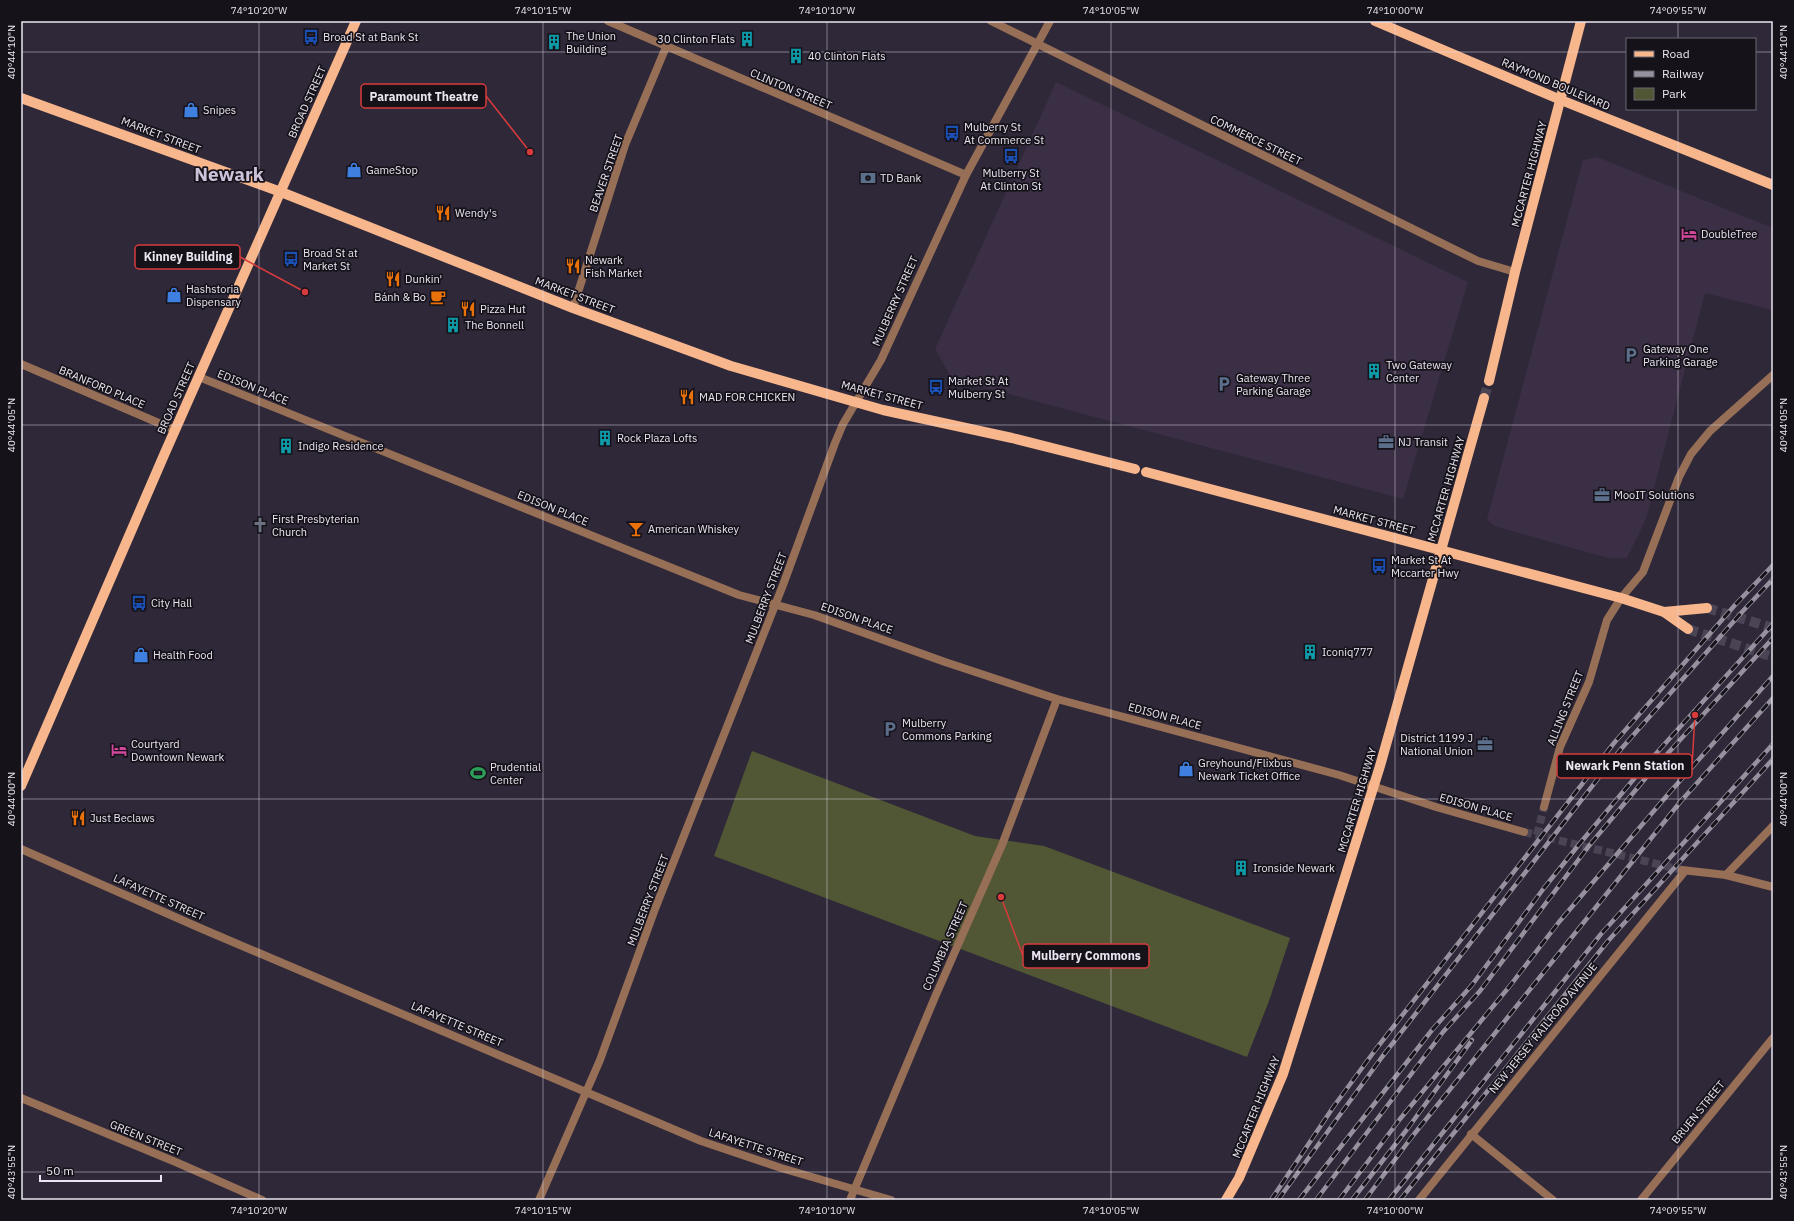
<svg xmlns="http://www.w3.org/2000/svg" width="1794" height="1221" viewBox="0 0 1794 1221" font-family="'IBM Plex Sans',sans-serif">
<rect width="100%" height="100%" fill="#2f2839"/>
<g fill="#3a2f45">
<polygon points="1056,82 1468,282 1403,499 952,379 935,349"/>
<polygon points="1597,157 1773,228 1772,310 1705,293 1646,519 1627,558 1608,558 1494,526 1487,519 1583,160"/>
</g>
<polygon fill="#515634" points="752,751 975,836 1044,846 1290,938 1269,1001 1247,1057 714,856"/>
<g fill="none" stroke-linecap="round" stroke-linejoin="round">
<g stroke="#4b4454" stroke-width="8" stroke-dasharray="8 4" stroke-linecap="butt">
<polyline points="1524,832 1682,870"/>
<polyline points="1537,835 1544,807"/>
</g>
<g stroke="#4b4454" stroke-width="10" stroke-dasharray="10 5" stroke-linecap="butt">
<polyline points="1484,398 1489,381"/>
<polyline points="1707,608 1773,628"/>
<polyline points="1688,629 1773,657"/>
</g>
<g stroke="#966f56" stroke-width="8">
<polyline points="608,21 966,175"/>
<polyline points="991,21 1478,261 1515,272"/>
<polyline points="573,308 625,145 666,47"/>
<polyline points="21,364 175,430"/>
<polyline points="199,377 739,595 814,615 945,662 1057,699 1339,775 1436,807 1524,832"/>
<polyline points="1544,807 1560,747 1589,682 1607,620 1621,598 1643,572 1679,477 1691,454 1710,431 1773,375"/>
<polyline points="1682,870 1726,875 1773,887"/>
<polyline points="1726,875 1773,826"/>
<polyline points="21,1098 178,1163 262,1200"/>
<polyline points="1471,1134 1553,1200"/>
<polyline points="850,1200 935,997 1002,845 1057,699"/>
<polyline points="1419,1200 1685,871"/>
<polyline points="1641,1200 1773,1038"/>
</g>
<g stroke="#966f56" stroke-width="8">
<polyline points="21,849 200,928 701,1141 781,1168 891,1200"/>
<polyline points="539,1200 600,1060 655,909 783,585 835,443 843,424 881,360 966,175 1050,21"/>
</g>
<g stroke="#f7b68c" stroke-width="10">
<polyline points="1375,21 1561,100 1773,185"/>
<polyline points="21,98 281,192 573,308 731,366 883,410 1012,438 1135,469"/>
<polyline points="1489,381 1515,272 1581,21"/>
<polyline points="1146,472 1621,598 1664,612 1688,629"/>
<polyline points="1664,612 1707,608"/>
<polyline points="21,786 164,455 356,21"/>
<polyline points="1226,1200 1239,1178 1283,1074 1380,766 1484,398"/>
</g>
<defs>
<g id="rail">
<polyline points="1271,1200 1334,1106 1376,1049 1614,743 1735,605 1773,565"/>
<polyline points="1278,1200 1382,1057 1621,749 1742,612 1773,579"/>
<polyline points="1299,1200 1432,1030 1472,985 1544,888 1581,842 1643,768 1773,624"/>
<polyline points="1316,1200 1443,1032 1480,991 1588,847 1649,774 1773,638"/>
<polyline points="1339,1200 1400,1119 1509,987 1559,922 1670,792 1773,676"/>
<polyline points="1352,1200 1408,1128 1472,1040"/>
<polyline points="1365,1200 1411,1138 1681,801 1773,698"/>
<polyline points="1389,1200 1601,934 1773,744"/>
<polyline points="1400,1200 1608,941 1773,759"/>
</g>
</defs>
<use href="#rail" stroke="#97919f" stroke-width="4.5"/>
<use href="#rail" stroke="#16121a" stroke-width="3" stroke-dasharray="9" stroke-linecap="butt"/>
</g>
<path fill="none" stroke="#eae5f0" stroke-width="1" stroke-opacity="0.45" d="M 259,21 L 259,1200M 543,21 L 543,1200M 827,21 L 827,1200M 1111,21 L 1111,1200M 1395,21 L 1395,1200M 1678,21 L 1678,39M 21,52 L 1627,52M 1755,52 L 1773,52M 1678,109 L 1678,1200M 21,425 L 1773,425M 21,799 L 1773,799M 21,1172 L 1773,1172"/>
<defs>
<symbol id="bus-bare" viewBox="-9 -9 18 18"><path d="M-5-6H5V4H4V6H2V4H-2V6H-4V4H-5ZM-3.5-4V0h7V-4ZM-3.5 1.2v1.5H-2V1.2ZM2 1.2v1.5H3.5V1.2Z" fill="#1a4fb4" stroke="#16121a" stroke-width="2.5" paint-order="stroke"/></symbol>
<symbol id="building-bare" viewBox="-9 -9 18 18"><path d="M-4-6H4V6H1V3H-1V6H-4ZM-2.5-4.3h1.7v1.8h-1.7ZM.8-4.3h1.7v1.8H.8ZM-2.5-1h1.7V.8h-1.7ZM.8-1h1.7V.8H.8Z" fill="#0f9aa8" stroke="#16121a" stroke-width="2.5" paint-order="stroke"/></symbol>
<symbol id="shop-bare" viewBox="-9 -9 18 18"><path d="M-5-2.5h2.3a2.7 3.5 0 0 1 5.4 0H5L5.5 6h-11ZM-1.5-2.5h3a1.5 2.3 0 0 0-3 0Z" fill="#3f7fe0" stroke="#16121a" stroke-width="2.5" paint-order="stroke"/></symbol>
<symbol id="bank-bare" viewBox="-9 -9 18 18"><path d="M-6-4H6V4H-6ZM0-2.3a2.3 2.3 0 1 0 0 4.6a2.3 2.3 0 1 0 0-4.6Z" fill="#5c6f8a" stroke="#16121a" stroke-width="2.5" paint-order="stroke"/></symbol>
<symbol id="restaurant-bare" viewBox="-9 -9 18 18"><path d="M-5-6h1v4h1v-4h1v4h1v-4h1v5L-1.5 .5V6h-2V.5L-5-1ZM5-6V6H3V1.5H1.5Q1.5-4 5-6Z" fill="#e8710a" stroke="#16121a" stroke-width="2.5" paint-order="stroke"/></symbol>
<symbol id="hotel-bare" viewBox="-9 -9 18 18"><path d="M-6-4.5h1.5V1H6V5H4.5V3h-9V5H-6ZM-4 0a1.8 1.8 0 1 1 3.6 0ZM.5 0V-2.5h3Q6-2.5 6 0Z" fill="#d1479c" stroke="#16121a" stroke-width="2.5" paint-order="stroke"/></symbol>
<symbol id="cafe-bare" viewBox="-9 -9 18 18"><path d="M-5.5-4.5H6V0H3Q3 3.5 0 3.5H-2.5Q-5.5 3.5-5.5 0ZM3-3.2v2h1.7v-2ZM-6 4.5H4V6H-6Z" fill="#e8710a" stroke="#16121a" stroke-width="2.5" paint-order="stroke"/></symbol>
<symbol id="parking-bare" viewBox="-9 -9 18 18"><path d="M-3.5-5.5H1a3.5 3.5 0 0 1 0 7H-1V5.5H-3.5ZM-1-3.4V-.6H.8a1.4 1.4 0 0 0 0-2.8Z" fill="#5c6f8a" stroke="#16121a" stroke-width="2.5" paint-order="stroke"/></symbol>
<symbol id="office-bare" viewBox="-9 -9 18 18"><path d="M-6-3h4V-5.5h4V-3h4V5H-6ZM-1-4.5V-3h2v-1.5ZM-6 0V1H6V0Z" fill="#5c6f8a" stroke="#16121a" stroke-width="2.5" paint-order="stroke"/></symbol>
<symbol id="church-bare" viewBox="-9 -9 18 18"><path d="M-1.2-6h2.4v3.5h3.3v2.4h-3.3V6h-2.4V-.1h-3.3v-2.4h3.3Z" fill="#6b7280" stroke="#16121a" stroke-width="2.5" paint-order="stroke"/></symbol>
<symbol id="bar-bare" viewBox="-9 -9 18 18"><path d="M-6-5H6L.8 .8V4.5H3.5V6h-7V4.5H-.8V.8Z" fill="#e8710a" stroke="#16121a" stroke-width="2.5" paint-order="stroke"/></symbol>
<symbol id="stadium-bare" viewBox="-9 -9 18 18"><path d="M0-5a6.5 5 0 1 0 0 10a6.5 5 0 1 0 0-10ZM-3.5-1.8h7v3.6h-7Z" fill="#2e9e5b" stroke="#16121a" stroke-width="2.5" paint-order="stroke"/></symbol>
</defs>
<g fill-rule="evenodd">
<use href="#bus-bare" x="300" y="26" width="22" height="22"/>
<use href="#building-bare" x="736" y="28" width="22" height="22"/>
<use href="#building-bare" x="543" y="31" width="22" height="22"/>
<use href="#building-bare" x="785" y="45" width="22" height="22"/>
<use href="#shop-bare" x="180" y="99" width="22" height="22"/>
<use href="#bus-bare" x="941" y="122" width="22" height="22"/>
<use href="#bus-bare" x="1000" y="145" width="22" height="22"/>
<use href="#shop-bare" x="343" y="159" width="22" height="22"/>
<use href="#bank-bare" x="857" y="167" width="22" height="22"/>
<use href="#restaurant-bare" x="432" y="202" width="22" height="22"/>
<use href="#hotel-bare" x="1678" y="223" width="22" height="22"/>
<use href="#bus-bare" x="280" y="248" width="22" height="22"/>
<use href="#restaurant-bare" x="562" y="255" width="22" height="22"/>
<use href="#restaurant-bare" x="382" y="268" width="22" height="22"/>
<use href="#shop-bare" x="163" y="284" width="22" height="22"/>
<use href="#cafe-bare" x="427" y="286" width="22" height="22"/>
<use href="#restaurant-bare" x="457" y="298" width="22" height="22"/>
<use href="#building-bare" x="442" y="314" width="22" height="22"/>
<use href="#parking-bare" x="1620" y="344" width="22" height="22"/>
<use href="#building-bare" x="1363" y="360" width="22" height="22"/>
<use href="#parking-bare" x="1213" y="373" width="22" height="22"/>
<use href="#bus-bare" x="925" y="376" width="22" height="22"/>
<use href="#restaurant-bare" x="676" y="386" width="22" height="22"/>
<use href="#building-bare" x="594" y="427" width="22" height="22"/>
<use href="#office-bare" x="1375" y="431" width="22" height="22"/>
<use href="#building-bare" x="275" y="435" width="22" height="22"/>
<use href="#office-bare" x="1591" y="484" width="22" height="22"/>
<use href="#church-bare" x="249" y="514" width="22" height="22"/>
<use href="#bar-bare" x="625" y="518" width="22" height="22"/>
<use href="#bus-bare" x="1368" y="555" width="22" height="22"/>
<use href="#bus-bare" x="128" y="592" width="22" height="22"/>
<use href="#building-bare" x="1299" y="641" width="22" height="22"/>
<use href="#shop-bare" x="130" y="644" width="22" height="22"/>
<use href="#parking-bare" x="879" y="718" width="22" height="22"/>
<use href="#office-bare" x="1474" y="733" width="22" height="22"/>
<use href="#hotel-bare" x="108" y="739" width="22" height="22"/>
<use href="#shop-bare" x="1175" y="758" width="22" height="22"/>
<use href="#stadium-bare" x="467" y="762" width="22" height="22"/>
<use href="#restaurant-bare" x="67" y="807" width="22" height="22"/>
<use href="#building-bare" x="1230" y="857" width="22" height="22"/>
</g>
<g text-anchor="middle" stroke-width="3.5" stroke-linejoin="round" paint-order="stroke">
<g font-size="11" fill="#eae5f0" stroke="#16121a" text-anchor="start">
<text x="566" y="40">The Union<tspan x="566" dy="13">Building</tspan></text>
<text x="323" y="41">Broad St at Bank St</text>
<text x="735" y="43" text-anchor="end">30 Clinton Flats</text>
<text x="808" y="60">40 Clinton Flats</text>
<text x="203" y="114">Snipes</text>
<text x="964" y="131">Mulberry St<tspan x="964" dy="13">At Commerce St</tspan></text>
<text x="366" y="174">GameStop</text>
<text x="1011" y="177" text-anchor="middle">Mulberry St<tspan x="1011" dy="13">At Clinton St</tspan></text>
<text x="880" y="182">TD Bank</text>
<text x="455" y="217">Wendy's</text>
<text x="1701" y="238">DoubleTree</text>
<text x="303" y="257">Broad St at<tspan x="303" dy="13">Market St</tspan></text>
<text x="585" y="264">Newark<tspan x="585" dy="13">Fish Market</tspan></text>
<text x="405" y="283">Dunkin'</text>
<text x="186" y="293">Hashstoria<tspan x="186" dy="13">Dispensary</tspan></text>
<text x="426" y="301" text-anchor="end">Bánh &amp; Bo</text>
<text x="480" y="313">Pizza Hut</text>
<text x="465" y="329">The Bonnell</text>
<text x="1643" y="353">Gateway One<tspan x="1643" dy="13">Parking Garage</tspan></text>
<text x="1386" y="369">Two Gateway<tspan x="1386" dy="13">Center</tspan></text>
<text x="1236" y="382">Gateway Three<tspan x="1236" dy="13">Parking Garage</tspan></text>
<text x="948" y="385">Market St At<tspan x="948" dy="13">Mulberry St</tspan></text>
<text x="699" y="401">MAD FOR CHICKEN</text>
<text x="617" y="442">Rock Plaza Lofts</text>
<text x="1398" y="446">NJ Transit</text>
<text x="298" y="450">Indigo Residence</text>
<text x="1614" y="499">MooIT Solutions</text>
<text x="272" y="523">First Presbyterian<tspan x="272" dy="13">Church</tspan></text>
<text x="648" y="533">American Whiskey</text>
<text x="1391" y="564">Market St At<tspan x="1391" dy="13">Mccarter Hwy</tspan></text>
<text x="151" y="607">City Hall</text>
<text x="1322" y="656">Iconiq777</text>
<text x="153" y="659">Health Food</text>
<text x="902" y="727">Mulberry<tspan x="902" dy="13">Commons Parking</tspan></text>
<text x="1473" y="742" text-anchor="end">District 1199 J<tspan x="1473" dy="13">National Union</tspan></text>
<text x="131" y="748">Courtyard<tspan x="131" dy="13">Downtown Newark</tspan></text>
<text x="1198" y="767">Greyhound/Flixbus<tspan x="1198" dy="13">Newark Ticket Office</tspan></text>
<text x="490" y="771">Prudential<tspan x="490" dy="13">Center</tspan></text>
<text x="90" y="822">Just Beclaws</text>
<text x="1253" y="872">Ironside Newark</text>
</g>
<g font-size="11" fill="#eae5f0" stroke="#16121a">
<text transform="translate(1556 84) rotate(23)" y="4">RAYMOND BOULEVARD</text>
<text transform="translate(791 89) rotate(23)" y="4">CLINTON STREET</text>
<text transform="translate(307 102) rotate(-66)" y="4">BROAD STREET</text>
<text transform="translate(161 135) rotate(21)" y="4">MARKET STREET</text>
<text transform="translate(1256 140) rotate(26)" y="4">COMMERCE STREET</text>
<text transform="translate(606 173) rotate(-71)" y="4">BEAVER STREET</text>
<text transform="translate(1529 174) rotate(-75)" y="4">MCCARTER HIGHWAY</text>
<text transform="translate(575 295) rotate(21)" y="4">MARKET STREET</text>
<text transform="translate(895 301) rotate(-66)" y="4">MULBERRY STREET</text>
<text transform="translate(102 387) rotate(23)" y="4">BRANFORD PLACE</text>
<text transform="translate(253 387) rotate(22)" y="4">EDISON PLACE</text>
<text transform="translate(882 395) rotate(15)" y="4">MARKET STREET</text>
<text transform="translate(176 398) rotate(-66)" y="4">BROAD STREET</text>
<text transform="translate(1446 489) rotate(-74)" y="4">MCCARTER HIGHWAY</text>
<text transform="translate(553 508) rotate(22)" y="4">EDISON PLACE</text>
<text transform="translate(1374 520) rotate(15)" y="4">MARKET STREET</text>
<text transform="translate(766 598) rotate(-69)" y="4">MULBERRY STREET</text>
<text transform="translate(857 618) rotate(19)" y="4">EDISON PLACE</text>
<text transform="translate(1565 708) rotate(-68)" y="4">ALLING STREET</text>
<text transform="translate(1165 716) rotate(15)" y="4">EDISON PLACE</text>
<text transform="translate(1357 800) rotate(-73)" y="4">MCCARTER HIGHWAY</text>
<text transform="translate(1476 807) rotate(16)" y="4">EDISON PLACE</text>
<text transform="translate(159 897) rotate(24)" y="4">LAFAYETTE STREET</text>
<text transform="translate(648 900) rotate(-69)" y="4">MULBERRY STREET</text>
<text transform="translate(945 946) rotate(-66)" y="4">COLUMBIA STREET</text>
<text transform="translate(457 1024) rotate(23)" y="4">LAFAYETTE STREET</text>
<text transform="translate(1543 1028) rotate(-51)" y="4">NEW JERSEY RAILROAD AVENUE</text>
<text transform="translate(1256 1107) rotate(-68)" y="4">MCCARTER HIGHWAY</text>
<text transform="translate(1698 1112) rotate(-51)" y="4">BRUEN STREET</text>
<text transform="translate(146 1138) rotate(22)" y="4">GREEN STREET</text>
<text transform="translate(756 1147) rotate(18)" y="4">LAFAYETTE STREET</text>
</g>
<g font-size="19" font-weight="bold" fill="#ccc2d9" stroke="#16121a">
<text x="229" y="181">Newark</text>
</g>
</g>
<path fill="none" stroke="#d83b3c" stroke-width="1.5" d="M530 152L486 96M305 292L240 257M1695 715L1692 766M1001 897L1023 956"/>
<g fill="#d83b3c" stroke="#16121a" stroke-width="1.5">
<circle cx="530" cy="152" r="4"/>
<circle cx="305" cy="292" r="4"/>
<circle cx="1695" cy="715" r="4"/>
<circle cx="1001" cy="897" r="4"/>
</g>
<g fill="#16121a" stroke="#d83b3c" stroke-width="1.5">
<rect x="361" y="84" width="125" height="24" rx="4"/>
<rect x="135" y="245" width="105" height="24" rx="4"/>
<rect x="1557" y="754" width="135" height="24" rx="4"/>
<rect x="1023" y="944" width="126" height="24" rx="4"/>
</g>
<g font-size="12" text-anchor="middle" font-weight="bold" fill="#eae5f0">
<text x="424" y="101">Paramount Theatre</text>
<text x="188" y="261">Kinney Building</text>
<text x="1625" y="770">Newark Penn Station</text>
<text x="1086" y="960">Mulberry Commons</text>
</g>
<rect width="1794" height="1221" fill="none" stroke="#16121a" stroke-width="44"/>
<rect x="1626" y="38" width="130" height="72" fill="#16121a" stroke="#6b6670"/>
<rect x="1634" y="51" width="20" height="6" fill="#f7b68c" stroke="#6b6670"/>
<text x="1662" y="58" font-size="12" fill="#eae5f0">Road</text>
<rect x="1634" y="71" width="20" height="6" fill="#97919f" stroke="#6b6670"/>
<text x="1662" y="78" font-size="12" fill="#eae5f0">Railway</text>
<rect x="1634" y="88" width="20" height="12" fill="#515634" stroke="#6b6670"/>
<text x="1662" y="98" font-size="12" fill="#eae5f0">Park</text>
<path d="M40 1175v6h121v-6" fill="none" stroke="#eae5f0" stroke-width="2"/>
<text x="46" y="1175" font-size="12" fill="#eae5f0" stroke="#16121a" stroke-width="3" paint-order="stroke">50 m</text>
<rect x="22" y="22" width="1750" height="1177" fill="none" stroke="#eae5f0" stroke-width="1.5"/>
<g font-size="10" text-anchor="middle" fill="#eae5f0">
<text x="259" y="14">74°10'20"W</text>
<text x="543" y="14">74°10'15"W</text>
<text x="827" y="14">74°10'10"W</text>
<text x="1111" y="14">74°10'05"W</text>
<text x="1395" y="14">74°10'00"W</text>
<text x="1678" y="14">74°09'55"W</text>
<text transform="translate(11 52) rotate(-90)" y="4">40°44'10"N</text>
<text transform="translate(1783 52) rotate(-90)" y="4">40°44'10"N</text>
<text transform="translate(11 425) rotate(-90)" y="4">40°44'05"N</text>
<text transform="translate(1783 425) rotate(-90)" y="4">40°44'05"N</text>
<text transform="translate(11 799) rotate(-90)" y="4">40°44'00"N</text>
<text transform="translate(1783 799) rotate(-90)" y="4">40°44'00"N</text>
<text transform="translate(11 1172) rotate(-90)" y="4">40°43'55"N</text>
<text transform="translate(1783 1172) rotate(-90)" y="4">40°43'55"N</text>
<text x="259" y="1214">74°10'20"W</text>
<text x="543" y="1214">74°10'15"W</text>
<text x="827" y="1214">74°10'10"W</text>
<text x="1111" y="1214">74°10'05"W</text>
<text x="1395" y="1214">74°10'00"W</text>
<text x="1678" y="1214">74°09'55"W</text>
</g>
</svg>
